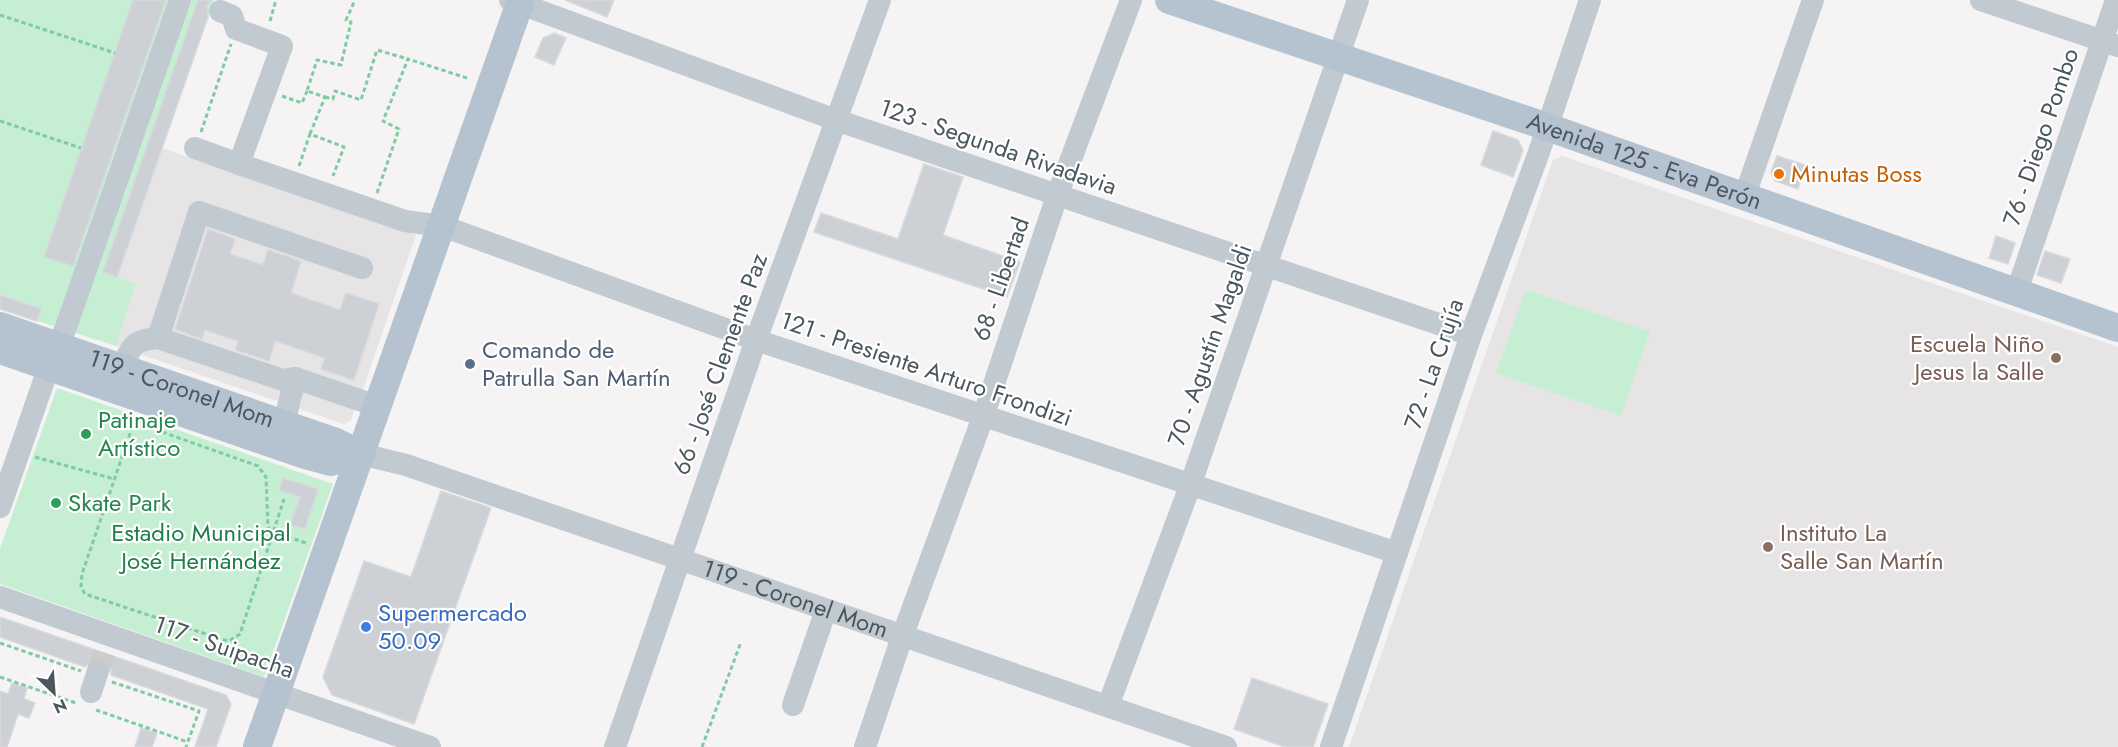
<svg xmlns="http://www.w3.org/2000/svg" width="2118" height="747" viewBox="0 0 2118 747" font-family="Jost,sans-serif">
<rect width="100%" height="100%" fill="#f5f3f3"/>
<g fill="#e6e4e4">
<polygon points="162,148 416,235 363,389 351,405 354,411 351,420 344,424 116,346 136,284 117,277"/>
<polygon points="1562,156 2118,347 2118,747 1349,747 1553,160"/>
</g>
<g fill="#c5eed3">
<polygon points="0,0 214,0 117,277 136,284 116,346 0,309"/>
<polygon points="1526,290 1650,332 1621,416 1496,373"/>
<polygon points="57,388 333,484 264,677 0,584 0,549"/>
</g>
<g fill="#cdd0d4" stroke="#d7d9dd" stroke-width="1.5">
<polygon points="133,0 166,0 73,266 44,257"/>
<polygon points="198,0 212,0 207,6 208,17 117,277 103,272"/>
<polygon points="565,0 614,0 607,17"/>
<polygon points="554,33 566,38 554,65 535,57 543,38"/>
<polygon points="1493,131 1518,140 1523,150 1513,177 1481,165"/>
<polygon points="1777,156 1805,165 1798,189 1775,181 1771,172"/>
<polygon points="924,164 963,177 943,235 1020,262 1007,297 814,232 821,213 898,239"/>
<polygon points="208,229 235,239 230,254 263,265 268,250 301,261 291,293 340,310 346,293 379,304 354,380 321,369 325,358 275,341 269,361 236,350 238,341 205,330 202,339 175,329"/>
<polygon points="1996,236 2015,243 2008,264 1989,258"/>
<polygon points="2045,251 2070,259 2061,283 2037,275"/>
<polygon points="0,295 41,309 37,321 0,309"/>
<polygon points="283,478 318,489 305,529 290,525 300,497 279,490"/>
<polygon points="441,491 491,508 414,724 332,695 323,677 364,561 411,577"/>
<polygon points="0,617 226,695 231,704 216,747 195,747 208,709 111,675 111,668 103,658 95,658 85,667 0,637"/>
<polygon points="1252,678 1328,704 1313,747 1285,747 1234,729"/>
<polygon points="12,683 27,688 24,699 35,703 29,718 18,714 7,747 0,747 0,691 8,694"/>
<polygon points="141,728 157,733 152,747 135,747"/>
</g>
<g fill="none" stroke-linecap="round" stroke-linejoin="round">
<polyline stroke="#caccce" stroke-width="22" stroke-dasharray="22 11" stroke-linecap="butt" points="98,671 104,653"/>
<g stroke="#7fcba2" stroke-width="3" stroke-dasharray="4.5 3" stroke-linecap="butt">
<polyline points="0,15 115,53"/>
<polyline points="270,21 276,0"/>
<polyline points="282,96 302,103 307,91"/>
<polyline points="325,97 333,99 335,91 361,100 377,50 408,59"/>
<polyline points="0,121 81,148"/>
<polyline points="201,132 231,44"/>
<polyline points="310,134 325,97 307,91 317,60 341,65 351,22 346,20 355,0"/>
<polyline points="299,166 310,134 344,147 333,176"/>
<polyline points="377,193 399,129 383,121 408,59 470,79"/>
<polyline points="135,419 82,574 81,587 85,594 224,640 229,641 240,634 284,499"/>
<polyline points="134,422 258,466 266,477 268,527 271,531 306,543"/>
<polyline points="35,457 114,479"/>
<polyline points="0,643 81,671"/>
<polyline points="0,677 76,703"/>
<polyline points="112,682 199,711 186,747"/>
<polyline points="96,710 188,742"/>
<polyline points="702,747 741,642"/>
</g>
<g stroke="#c1cad0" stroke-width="22">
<polyline points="510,0 836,120 1471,335"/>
<polyline points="1981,0 2118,46"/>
<polyline points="220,11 232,16 236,29 282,46 239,164 405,221 441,226 459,232 756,340 1397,553"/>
<polyline points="195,148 239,164"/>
<polyline points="1744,198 1813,0"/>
<polyline points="362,268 199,212 158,338 283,380 295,378 377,406"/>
<polyline points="2017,291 2116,0"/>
<path d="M 122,368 C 132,346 132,340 158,338"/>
<polyline points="284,424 295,378"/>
<path id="s1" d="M 361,454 L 406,465 L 1226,747"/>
<polyline points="0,507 56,346 65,330 180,0"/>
<polyline points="0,597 430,747"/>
<polyline points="91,692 98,671"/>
<polyline points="793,705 826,610"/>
<polyline points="1108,706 1190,486 1358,0"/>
<polyline points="615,747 756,340 880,0"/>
<polyline points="865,747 902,637 983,417 1057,196 1131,0"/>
<polyline points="1331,747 1471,335 1538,155 1590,0"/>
</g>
<g stroke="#b4c3cf" stroke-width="28">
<path id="s2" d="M 1169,0 L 1533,122 L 2118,328"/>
<path id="s3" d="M 0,326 L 336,442 L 361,454"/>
<polyline points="0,350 305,455 331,462 361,454"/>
<polyline points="257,747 521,0"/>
</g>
</g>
<circle fill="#e8710a" stroke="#fff" stroke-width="2" cx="1779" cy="174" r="6"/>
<g fill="#8d6e63" stroke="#fff" stroke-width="2">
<circle cx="2056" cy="358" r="6"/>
<circle cx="1768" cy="547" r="6"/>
</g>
<circle fill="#5c6f8a" stroke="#fff" stroke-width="2" cx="470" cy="364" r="6"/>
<g fill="#2e9e5b" stroke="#fff" stroke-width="2">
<circle cx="86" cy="434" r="6"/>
<circle cx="56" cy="503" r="6"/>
</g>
<circle fill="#3f7fe0" stroke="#fff" stroke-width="2" cx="366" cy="627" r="6"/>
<g text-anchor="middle" stroke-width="4.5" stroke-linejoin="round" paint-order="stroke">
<g font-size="24" fill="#4b575f" stroke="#fff">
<text transform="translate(2041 137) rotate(-71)" y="8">76 - Diego Pombo</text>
<text transform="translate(998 147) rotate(19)" y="8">123 - Segunda Rivadavia</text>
<text dy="8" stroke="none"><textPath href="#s2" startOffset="502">Avenida 125 - Eva Perón</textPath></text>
<text transform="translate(1001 279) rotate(-71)" y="8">68 - Libertad</text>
<text transform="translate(1210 345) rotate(-71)" y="8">70 - Agustín Magaldi</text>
<text transform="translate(720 364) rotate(-70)" y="8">66 - José Clemente Paz</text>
<text transform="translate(1434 364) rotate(-71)" y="8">72 - La Crujía</text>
<text transform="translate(926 369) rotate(19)" y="8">121 - Presiente Arturo Frondizi</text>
<text dy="8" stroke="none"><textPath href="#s3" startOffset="192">119 - Coronel Mom</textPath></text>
<text dy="8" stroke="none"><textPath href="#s1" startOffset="458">119 - Coronel Mom</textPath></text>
<text transform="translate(224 647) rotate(19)" y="8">117 - Suipacha</text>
</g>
<g font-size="24" fill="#c56008" stroke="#fff" text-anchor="start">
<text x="1791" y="182">Minutas Boss</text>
</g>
<g font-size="24" fill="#785e54" stroke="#fff" text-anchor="end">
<text x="2044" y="352">Escuela Niño<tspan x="2044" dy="28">Jesus la Salle</tspan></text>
<text x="1780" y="541" text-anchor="start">Instituto La<tspan x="1780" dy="28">Salle San Martín</tspan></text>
</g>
<g font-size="24" fill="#4e5e75" stroke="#fff" text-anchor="start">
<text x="482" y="358">Comando de<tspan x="482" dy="28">Patrulla San Martín</tspan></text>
</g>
<g font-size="24" fill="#27864d" stroke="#fff" text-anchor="start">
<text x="98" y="428">Patinaje<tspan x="98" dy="28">Artístico</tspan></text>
<text x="68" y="511">Skate Park</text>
</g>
<g font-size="24" fill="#1d7f4a" stroke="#fff">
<text x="201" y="541">Estadio Municipal<tspan x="201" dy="28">José Hernández</tspan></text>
</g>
<g font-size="24" fill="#366cbe" stroke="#fff" text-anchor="start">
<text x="378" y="621">Supermercado<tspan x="378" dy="28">50.09</tspan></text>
</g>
</g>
<g transform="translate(54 693) rotate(155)" stroke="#ffffff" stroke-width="4.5" paint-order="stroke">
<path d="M0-4.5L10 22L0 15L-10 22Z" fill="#4b575f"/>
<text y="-9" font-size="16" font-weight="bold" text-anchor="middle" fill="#4b575f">N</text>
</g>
</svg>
